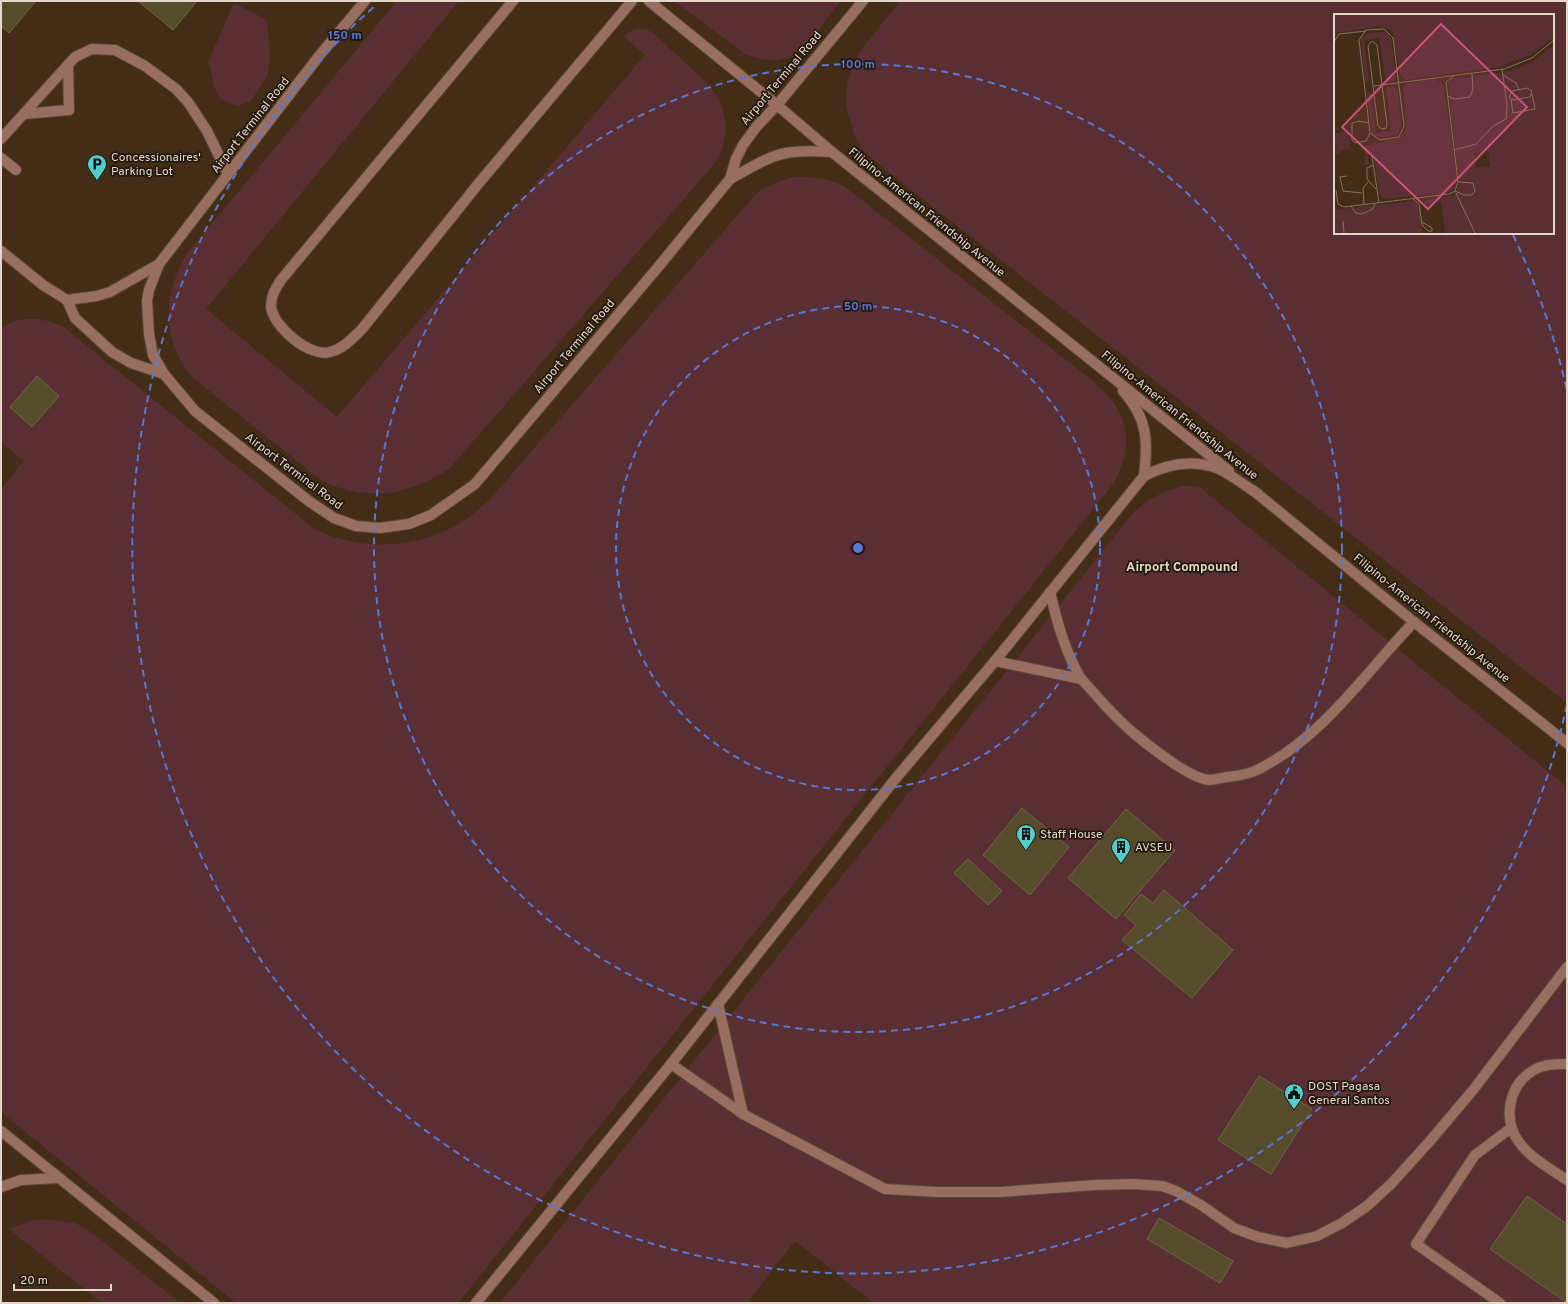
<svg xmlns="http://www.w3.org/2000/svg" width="1568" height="1304" viewBox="0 0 1568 1304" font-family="Overpass,sans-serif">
<rect width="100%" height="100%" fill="#442d16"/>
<g fill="#592f34" fill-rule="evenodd">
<path d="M 397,1 L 459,1 L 206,309 L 337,417 L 645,55 L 624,37 C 632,27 642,27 652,32 L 707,83 C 728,105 732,137 715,163 L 450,468 C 410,496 368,502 322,481 L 192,377 C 161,341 162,290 189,251 Z"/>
<path d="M 674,1 L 840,1 C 813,36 797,76 745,54 Z"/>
<path d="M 900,1 L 1567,1 L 1567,703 L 878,164 L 861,148 L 853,131 L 846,107 L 847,83 L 858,54 ZM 1335,15 L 1553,15 L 1553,233 L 1335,233 Z"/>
<path d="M 234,3 L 267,20 L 270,54 L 268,74 L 251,101 L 238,106 C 233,104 227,103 223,100 C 211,92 214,74 208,62 Z"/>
<path d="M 793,177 C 812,176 827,178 844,186 L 1093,381 C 1099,387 1106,392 1111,399 C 1132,426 1130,455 1113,484 L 458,1303 L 236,1303 L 1,1112 L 1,489 L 24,461 L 1,442 L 1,328 C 21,315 42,317 62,326 L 312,527 C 319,531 327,535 334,537 C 381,552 433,544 472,515 C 478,510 484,504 490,499 L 757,193 L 768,186 Z"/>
<path d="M 1183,486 L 1198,486 L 1567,787 L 1567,1303 L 874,1303 L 795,1241 L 747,1303 L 500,1303 L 1133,513 C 1148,499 1163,491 1183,486 Z"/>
<polygon points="48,1219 75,1223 87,1229 180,1303 102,1303 9,1229 34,1220"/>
</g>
<g fill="#564c2c" stroke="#6f6444">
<polygon points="1,1 36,1 9,33 1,26"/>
<polygon points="138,1 197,1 173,30"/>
<polygon points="37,376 59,396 32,427 10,407"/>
<polygon points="1022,808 1069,847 1030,895 983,855"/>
<polygon points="1126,809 1175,850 1116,919 1068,878"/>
<polygon points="968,859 1002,891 988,905 954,873"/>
<polygon points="1164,890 1233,950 1192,998 1122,940 1136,925 1124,915 1141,894 1153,903"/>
<polygon points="1259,1076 1312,1109 1271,1174 1218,1140"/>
<polygon points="1527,1196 1567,1224 1567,1303 1490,1249"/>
<polygon points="1159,1218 1233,1261 1220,1283 1147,1239"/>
</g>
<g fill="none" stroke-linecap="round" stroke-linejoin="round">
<defs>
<g id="minor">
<polyline points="365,1 319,56 159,264 149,290 147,301 149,334 153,355 164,374 195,411 310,502 334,518 356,526 380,528 409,524 431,515 475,484 659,266 730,179 736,159 743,145 757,126 777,105 863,1"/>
<path d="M 513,1 L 281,280 C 276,288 271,295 271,306 C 272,326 310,358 330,352 C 343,349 353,338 362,329 L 479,183 L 632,1"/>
<polyline points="649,1 777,105 832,152 1229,471"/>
<polyline points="24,114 69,110 68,65"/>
<polyline points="1,139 75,57 92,49 115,50 145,66 176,89 188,102 207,131 228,174"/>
<polyline points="1,158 16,170"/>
<path d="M 730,179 C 747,170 766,157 786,153 C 801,150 817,151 832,152"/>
<polyline points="1,251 43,285 67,300 97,296 110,292 159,264"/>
<polyline points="67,300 75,318 112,352 131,363 164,374"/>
<path d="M 1123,391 C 1148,418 1148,442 1144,476"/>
<polyline points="1254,491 1414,622 1567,743"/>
<path d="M 1050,592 C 1057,622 1065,651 1080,677 C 1084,683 1090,688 1094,693 C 1108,709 1121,723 1137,736 C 1153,749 1189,778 1209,780 C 1215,780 1221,778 1227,777 C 1238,776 1250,774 1259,769 C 1324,736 1365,673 1414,622"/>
<polyline points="995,661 1081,679"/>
<polyline points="718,1004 743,1114"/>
<polyline points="671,1064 743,1114 885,1189 937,1192 1000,1192 1095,1185 1133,1184 1162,1186 1176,1191 1201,1205 1234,1228 1258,1237 1287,1243 1317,1236 1342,1223 1367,1206 1391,1184 1430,1141 1473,1090 1567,967"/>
<path d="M 1567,1064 C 1556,1064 1544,1064 1534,1070 C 1509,1084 1502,1119 1519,1142 C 1529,1157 1552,1170 1567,1180"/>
<polyline points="1,1131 214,1303"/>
<polyline points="1,1187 21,1180 59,1178"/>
<path d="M 476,1303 L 671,1064 L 896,778 L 995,661 L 1144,476 C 1167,464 1193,459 1219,469 C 1230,474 1247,487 1258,494"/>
<polyline points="1500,1303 1416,1244 1475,1155 1511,1128"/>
</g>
</defs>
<use href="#minor" stroke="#5e4833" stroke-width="12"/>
<use href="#minor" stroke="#976e60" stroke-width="10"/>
</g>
<g fill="none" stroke="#5977d4" stroke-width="2" stroke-dasharray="7 5">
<circle cx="858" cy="548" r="242"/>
<circle cx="858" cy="548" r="484"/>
<path d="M1567 705A726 726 0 1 1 377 4M1513 235A726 726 0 0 1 1567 391"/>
</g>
<defs>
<symbol id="parking-pin" viewBox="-11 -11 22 30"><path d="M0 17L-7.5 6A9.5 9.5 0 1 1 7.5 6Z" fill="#52cdcd" stroke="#22180e"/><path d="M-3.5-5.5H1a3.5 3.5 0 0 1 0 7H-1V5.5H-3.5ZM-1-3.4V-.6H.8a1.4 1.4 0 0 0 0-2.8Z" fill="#111"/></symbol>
<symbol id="building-pin" viewBox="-11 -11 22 30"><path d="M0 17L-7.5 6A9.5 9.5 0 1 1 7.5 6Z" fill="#52cdcd" stroke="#22180e"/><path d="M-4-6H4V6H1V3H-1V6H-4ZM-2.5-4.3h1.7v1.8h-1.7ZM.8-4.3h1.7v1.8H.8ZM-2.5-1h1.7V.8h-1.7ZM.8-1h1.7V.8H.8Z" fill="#111"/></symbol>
<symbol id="civic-pin" viewBox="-11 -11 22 30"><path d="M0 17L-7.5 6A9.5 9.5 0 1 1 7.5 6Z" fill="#52cdcd" stroke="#22180e"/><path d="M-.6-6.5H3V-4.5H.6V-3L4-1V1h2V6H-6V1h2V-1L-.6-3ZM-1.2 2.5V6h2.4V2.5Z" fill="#111"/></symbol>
</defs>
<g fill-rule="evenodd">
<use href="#parking-pin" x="86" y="153" width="22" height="30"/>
<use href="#building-pin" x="1015" y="823" width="22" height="30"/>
<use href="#building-pin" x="1110" y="836" width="22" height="30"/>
<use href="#civic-pin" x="1283" y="1082" width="22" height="30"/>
</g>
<g text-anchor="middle" stroke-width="3.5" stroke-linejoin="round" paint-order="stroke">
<g font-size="12" fill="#e5d7c9" stroke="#22180e">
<text transform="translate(781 78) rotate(-50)" y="4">Airport Terminal Road</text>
<text transform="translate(250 125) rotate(-52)" y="4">Airport Terminal Road</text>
<text transform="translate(927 212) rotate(39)" y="4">Filipino-American Friendship Avenue</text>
<text transform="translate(574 346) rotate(-50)" y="4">Airport Terminal Road</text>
<text transform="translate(1180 415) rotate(39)" y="4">Filipino-American Friendship Avenue</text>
<text transform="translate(294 471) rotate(37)" y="4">Airport Terminal Road</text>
<text transform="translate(1432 618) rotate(39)" y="4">Filipino-American Friendship Avenue</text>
</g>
<g font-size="12" fill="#e5d7c9" stroke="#22180e" text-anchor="start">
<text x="111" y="161">Concessionaires'<tspan x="111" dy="14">Parking Lot</tspan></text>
<text x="1040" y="838">Staff House</text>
<text x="1135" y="851">AVSEU</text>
<text x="1308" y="1090">DOST Pagasa<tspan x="1308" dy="14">General Santos</tspan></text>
</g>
<g font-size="13" font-weight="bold" fill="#e5d7c9" stroke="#22180e">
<text x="1182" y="571">Airport Compound</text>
</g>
</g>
<g transform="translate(1334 14)">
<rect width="220" height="220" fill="#442d16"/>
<path d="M 0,1 L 220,1 L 220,23 L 196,41 L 166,53 L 72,66 L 66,60 L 58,17 L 46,12 L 3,19 L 0,25 ZM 51,18 L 57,24 L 62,64 L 59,68 L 50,68 L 52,66 L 45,24 L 30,26 L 35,67 L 31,70 L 27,25 L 34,19 ZM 220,31 L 220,219 L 111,219 L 107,188 L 89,190 L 94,185 L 119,181 L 125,173 L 114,69 L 116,65 L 167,59 L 184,54 L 199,47 ZM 154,137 L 156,152 L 142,154 L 140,139 ZM 102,65 L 110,71 L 123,167 L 120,175 L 113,179 L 49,185 L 45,179 L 40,141 L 34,141 L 35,151 L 31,151 L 30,132 L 66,124 L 72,115 L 69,73 L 74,69 ZM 52,72 L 59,72 L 64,76 L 67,113 L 63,121 L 45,124 L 38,120 L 33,77 L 37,78 L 42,119 L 57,117 ZM 14,117 L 17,135 L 19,143 L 16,135 L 6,137 L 6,140 L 3,140 L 0,120 ZM 80,187 L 85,190 L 88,219 L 0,219 L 0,196 Z" fill="#592f34" fill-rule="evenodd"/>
<path fill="none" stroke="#84715e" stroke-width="1" d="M 50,15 L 59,24 L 70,112 L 65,123 L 46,126 L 36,119 L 25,26 L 32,16 ZM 38,27 L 43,31 L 48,71 L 53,110 L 52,114 L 48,115 L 44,112 L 34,32 ZM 0,28 L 5,20 L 32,17M 169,61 L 182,69 L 185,76M 40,72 L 170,55 L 198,44 L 220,26M 193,74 L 198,77 L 196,83 L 179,86 L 175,83 L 178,77 ZM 113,82 L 121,85 L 136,83 L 139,75 L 138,60M 177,85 L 179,99 L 201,95 L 198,80M 34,109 L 25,107 L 18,109 L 18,126 L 21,129 L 32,127 L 36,119M 120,136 L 142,130 L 159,112 L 172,105 L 173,91 L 168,55M 38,142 L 45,189M 39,151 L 33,154 L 33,165 L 42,175M 13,162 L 6,163 L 9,177 L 28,179M 2,176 L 4,190 L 10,193 L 115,180 L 121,177 L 124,168 L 112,68 L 120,62M 121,177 L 130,181 L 138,181 L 141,177 L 139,169 L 124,168M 122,179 L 141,219M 79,185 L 85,190 L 88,210 L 89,212 L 94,217 L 98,217 L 98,214 L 88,208M 30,191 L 29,174 L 34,168M 17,192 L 22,199 L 28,200 L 39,195 L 41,189M 9,207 L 10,219"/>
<path fill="#cc517c" fill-opacity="0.15" stroke="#cc517c" stroke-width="2" d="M 107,10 L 193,93 L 94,195 L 8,113 Z"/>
<rect width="220" height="220" fill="none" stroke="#e5d7c9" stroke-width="2"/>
</g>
<circle cx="858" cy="548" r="6" fill="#5977d4" stroke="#22180e" stroke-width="2"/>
<g font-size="12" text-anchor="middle" font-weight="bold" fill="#5977d4" stroke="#22180e" stroke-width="3.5" stroke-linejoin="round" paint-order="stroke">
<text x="345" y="39">150 m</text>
<text x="858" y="68">100 m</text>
<text x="858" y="310">50 m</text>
</g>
<rect width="1568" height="1304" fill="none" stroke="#e5d7c9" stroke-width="4"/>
<path d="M14 1284v6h97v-6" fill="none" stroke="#e5d7c9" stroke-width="2"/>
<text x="20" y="1284" font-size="12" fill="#e5d7c9" stroke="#22180e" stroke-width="3" paint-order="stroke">20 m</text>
</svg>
